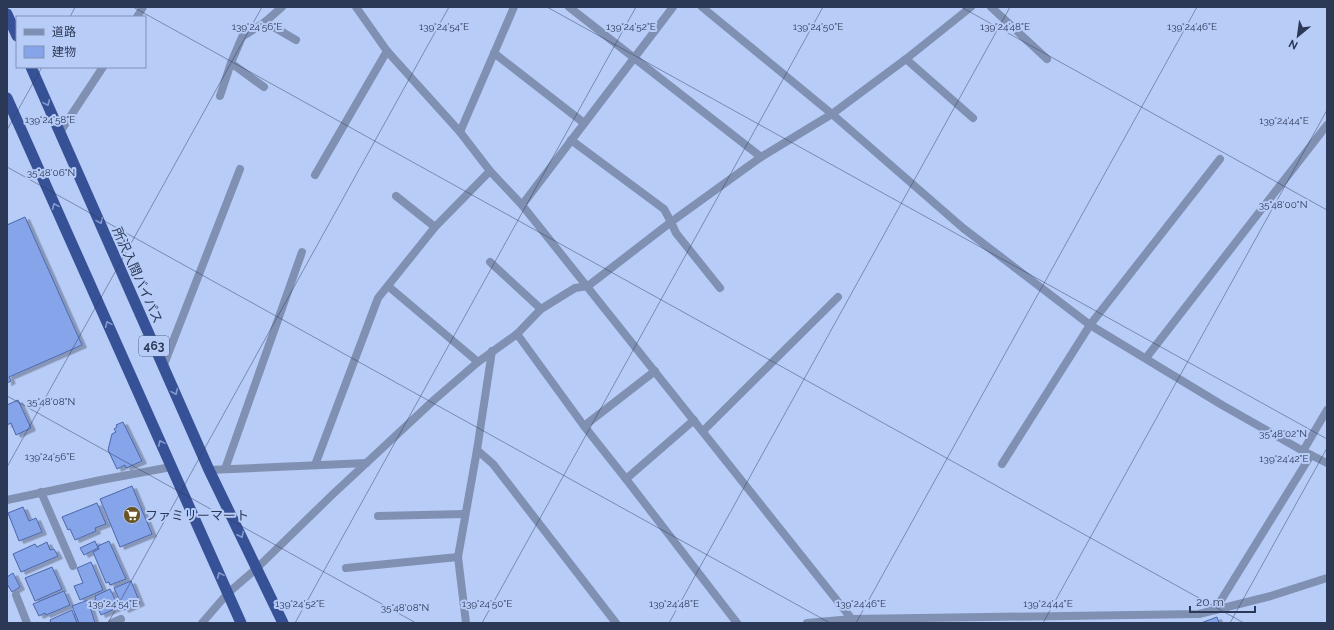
<svg xmlns="http://www.w3.org/2000/svg" width="1334" height="630" viewBox="0 0 1334 630" font-family="Raleway,'Noto Sans JP',sans-serif">
<defs>
<filter id="shadow"><feDropShadow dx="4.5" dy="2.5" stdDeviation="0" flood-color="#0004"/></filter>
</defs>
<rect width="100%" height="100%" fill="#b8ccf8"/>
<g fill="#85a4ea" stroke="#4c67a9" filter="url(#shadow)">
<polygon points="25,217 82,345 9,377 11,381 7,383 7,225"/>
<polygon points="18,400 31,428 16,435 11,423 7,425 7,405"/>
<polygon points="123,422 142,461 126,468 125,465 117,469 108,450 112,434 116,432 114,429 117,427 116,425"/>
<polygon points="132,486 152,534 120,547 100,499"/>
<polygon points="97,503 106,524 95,528 96,531 75,540 70,529 68,530 62,517"/>
<polygon points="23,507 29,521 36,518 42,532 19,541 8,513"/>
<polygon points="95,541 98,548 84,555 80,548"/>
<polygon points="109,541 126,579 110,585 109,582 106,583 93,552 99,549 98,546"/>
<polygon points="47,542 50,550 54,549 58,556 21,572 13,554 35,544 37,547"/>
<polygon points="91,562 103,590 80,600 74,586 83,583 77,568"/>
<polygon points="52,567 62,589 35,601 25,578"/>
<polygon points="13,573 20,587 12,592 7,584 7,577"/>
<polygon points="131,581 140,603 124,610 114,588"/>
<polygon points="110,589 119,607 101,615 94,600 96,599 95,596"/>
<polygon points="64,591 70,605 46,615 45,613 39,616 33,604"/>
<polygon points="88,600 95,623 79,623 72,606"/>
<polygon points="72,610 77,623 51,623 50,620"/>
<polygon points="1217,617 1219,623 1201,623"/>
</g>
<g fill="none" stroke-linecap="round" stroke-linejoin="round">
<g stroke="#8090b3" stroke-width="8">
<polyline points="991,7 1047,59"/>
<polyline points="265,22 296,40"/>
<polyline points="906,59 973,118"/>
<polyline points="231,63 264,87"/>
<polyline points="220,96 231,63 242,37 265,22 282,7"/>
<polyline points="315,175 387,51"/>
<polyline points="396,196 435,227"/>
<polyline points="671,222 676,233 720,288"/>
<polyline points="490,262 541,309"/>
<polyline points="388,286 478,362"/>
<polyline points="517,334 584,426 626,479 737,623"/>
<polyline points="1146,358 1327,125"/>
<polyline points="584,426 655,371"/>
<polyline points="703,431 838,297"/>
<polyline points="477,450 493,464 616,623"/>
<polyline points="1002,464 1090,325 1220,159"/>
<polyline points="225,469 302,252"/>
<polyline points="626,479 694,420"/>
<polyline points="378,516 465,514"/>
<polyline points="346,568 458,557"/>
<polyline points="16,595 27,623"/>
<polyline points="1215,610 1311,455"/>
<polyline points="852,619 1199,614 1271,596 1327,578"/>
<polyline points="112,623 121,619"/>
</g>
<g stroke="#8090b3" stroke-width="8">
<polyline points="356,7 387,51 460,132 490,171 522,205 855,623"/>
<polyline points="569,7 761,157"/>
<polyline points="702,7 832,114 963,228 1090,325 1222,405 1303,451 1327,463"/>
<polyline points="137,17 143,7"/>
<polyline points="494,53 584,123"/>
<polyline points="60,132 103,67"/>
<polyline points="460,132 514,7"/>
<polyline points="571,140 664,209 671,222"/>
<polyline points="522,205 673,7"/>
<polyline points="163,367 240,169"/>
<polyline points="1303,451 1327,410"/>
<polyline points="315,465 378,298 435,227 490,171"/>
<polyline points="209,470 366,463"/>
<polyline points="41,492 73,566"/>
<polyline points="7,500 101,480 171,467"/>
<polyline points="202,623 228,593 257,568 332,495 434,400 478,362 517,334 541,309 575,288 588,286 671,222 761,157 832,114 906,59 971,7"/>
<polyline points="466,623 458,557 477,450 492,351"/>
<polyline points="807,623 852,619"/>
</g>
<g stroke="#365195" stroke-width="11">
<polyline points="7,14 17,36"/>
<polyline points="31,67 209,470 283,623"/>
<polyline points="7,98 241,623"/>
</g>
</g>
<defs><path id="oneway-chevron" d="M-2-3.5L2.5 0L-2 3.5" fill="none" stroke-width="1.6" stroke-linecap="round" stroke-linejoin="round"/></defs>
<g stroke="#849bd0">
<use href="#oneway-chevron" transform="translate(47 103) rotate(66)"/>
<use href="#oneway-chevron" transform="translate(55 206) rotate(-114)"/>
<use href="#oneway-chevron" transform="translate(100 221) rotate(66)"/>
<use href="#oneway-chevron" transform="translate(108 324) rotate(-114)"/>
<use href="#oneway-chevron" transform="translate(175 392) rotate(66)"/>
<use href="#oneway-chevron" transform="translate(161 443) rotate(-114)"/>
<use href="#oneway-chevron" transform="translate(241 535) rotate(64)"/>
<use href="#oneway-chevron" transform="translate(220 575) rotate(-114)"/>
</g>
<path fill="none" stroke="#2c3956" stroke-width="1" stroke-opacity="0.45" d="M 133,7 L 1244,623M 547,7 L 1327,439M 961,7 L 1327,210M 70,17 L 75,7M 7,130 L 42,67M 7,167 L 830,623M 7,396 L 416,623M 7,467 L 262,7M 108,623 L 449,7M 295,623 L 636,7M 482,623 L 823,7M 669,623 L 1010,7M 856,623 L 1197,7M 1043,623 L 1327,110M 1230,623 L 1327,448"/>
<defs>
<symbol id="supermarket-disc" viewBox="-11 -11 22 22"><circle r="9.5" fill="#695423" stroke="#b8ccf8"/><path d="M-6-5.5h2.5l.6 2H6L4.5 2H-2.5L-4.4-4H-6ZM-1.5 3.2a1.3 1.3 0 1 0 .1 0ZM3 3.2a1.3 1.3 0 1 0 .1 0Z" fill="#fff"/></symbol>
</defs>
<g fill-rule="evenodd">
<use href="#supermarket-disc" x="122" y="505" width="20" height="20"/>
</g>
<g text-anchor="middle" stroke-width="4" stroke-linejoin="round" paint-order="stroke">
<rect fill="#b8ccf8" stroke="#566587" stroke-width="1" x="139" y="336" width="30" height="20" rx="3"/>
<g font-size="12" font-weight="bold" fill="#2c3956">
<text x="154" y="350">463</text>
</g>
<g font-size="13" fill="#2c3956" stroke="#b8ccf8">
<text transform="translate(138 275) rotate(66)" y="5">所沢入間バイパス</text>
</g>
<g font-size="13" fill="#2c3956" stroke="#b8ccf8" text-anchor="start">
<text x="145" y="520">ファミリーマート</text>
</g>
</g>
<g font-size="10" text-anchor="middle" fill="#2c3956" stroke="#b8ccf8" stroke-width="4" stroke-linejoin="round" paint-order="stroke">
<text x="257" y="30">139°24'56"E</text>
<text x="444" y="30">139°24'54"E</text>
<text x="631" y="30">139°24'52"E</text>
<text x="818" y="30">139°24'50"E</text>
<text x="1005" y="30">139°24'48"E</text>
<text x="1192" y="30">139°24'46"E</text>
<text x="50" y="123">139°24'58"E</text>
<text x="1284" y="124">139°24'44"E</text>
<text x="51" y="176">35°48'06"N</text>
<text x="1283" y="208">35°48'00"N</text>
<text x="51" y="405">35°48'08"N</text>
<text x="1283" y="437">35°48'02"N</text>
<text x="50" y="460">139°24'56"E</text>
<text x="1284" y="462">139°24'42"E</text>
<text x="113" y="607">139°24'54"E</text>
<text x="300" y="607">139°24'52"E</text>
<text x="487" y="607">139°24'50"E</text>
<text x="674" y="607">139°24'48"E</text>
<text x="861" y="607">139°24'46"E</text>
<text x="1048" y="607">139°24'44"E</text>
<text x="405" y="611">35°48'08"N</text>
</g>
<rect width="1334" height="630" fill="none" stroke="#2c3956" stroke-width="16"/>
<rect x="16" y="16" width="130" height="52" fill="#b8ccf8" stroke="#8091b7"/>
<rect x="24" y="29" width="20" height="6" fill="#8090b3" stroke="#8091b7"/>
<text x="52" y="36" font-size="12" fill="#2c3956">道路</text>
<rect x="24" y="46" width="20" height="12" fill="#85a4ea" stroke="#8091b7"/>
<text x="52" y="56" font-size="12" fill="#2c3956">建物</text>
<g transform="translate(1298 36) rotate(209)" stroke="#b8ccf8" stroke-width="3" paint-order="stroke">
<path d="M0-3L7 15L0 10L-7 15Z" fill="#2c3956"/>
<text y="-6" font-size="11" font-weight="bold" text-anchor="middle" fill="#2c3956">N</text>
</g>
<path d="M1190 606v6h65v-6" fill="none" stroke="#2c3956" stroke-width="2"/>
<text x="1196" y="606" font-size="12" fill="#2c3956" stroke="#b8ccf8" stroke-width="3" paint-order="stroke">20 m</text>
</svg>
